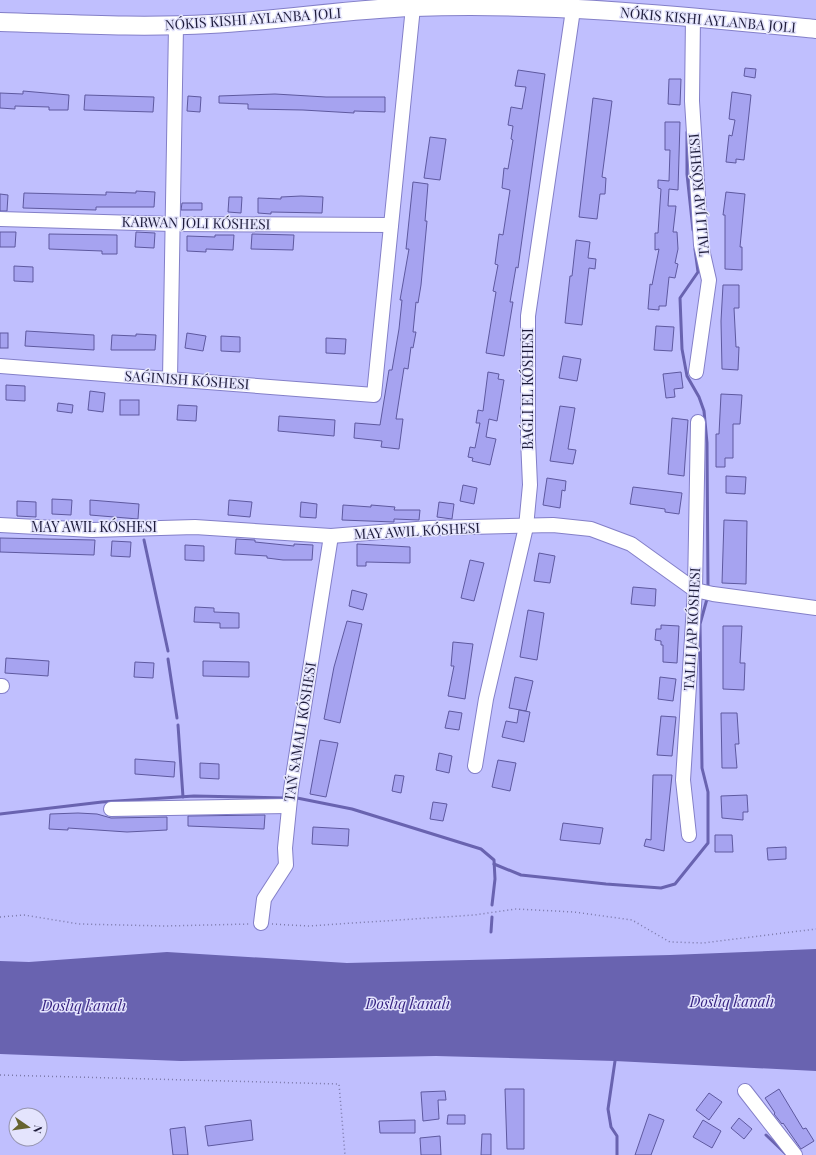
<svg xmlns="http://www.w3.org/2000/svg" width="816" height="1155" viewBox="0 0 816 1155" font-family="'Playfair Display',serif">
<rect width="100%" height="100%" fill="#c0bffe"/>
<polygon fill="#6963b0" points="816,949 816,1071 615,1061 436,1056 181,1061 0,1054 0,961 29,962 167,952 347,963 670,955"/>
<g fill="none" stroke-linecap="round" stroke-linejoin="round">
<g stroke="#6963b0" stroke-width="3">
<polyline points="687,132 687,174 693,230"/>
<polyline points="695,249 698,272 680,298 682,349 687,376 699,397 704,411 707,443 708,587"/>
<polyline points="144,540 168,651"/>
<polyline points="168,659 177,718"/>
<polyline points="178,725 183,797"/>
<polyline points="297,798 352,809 481,849 494,860 495,879 492,905"/>
<polyline points="0,814 102,802 194,796 285,798"/>
<polyline points="494,864 521,875 606,884 661,888 675,884 708,843 708,792 702,768 700,624 707,599"/>
<polyline points="491,932 492,917"/>
<polyline points="615,1061 608,1109 611,1127 617,1136 617,1155"/>
<polyline points="766,1135 787,1155"/>
</g>
</g>
<g fill="#a6a3f0" stroke="#5e599f">
<polygon points="745,68 756,69 755,78 744,76"/>
<polygon points="518,70 545,74 518,268 516,267 510,302 513,302 504,356 486,353 496,292 493,291 498,265 495,264 499,234 503,235 510,190 502,188 504,168 508,169 513,140 511,139 513,126 508,125 511,107 522,109 526,87 515,86"/>
<polygon points="669,79 681,79 680,105 668,104"/>
<polygon points="23,91 69,95 68,110 49,110 49,107 15,106 15,109 0,108 0,93 23,94"/>
<polygon points="732,92 751,95 744,160 736,159 736,163 726,162 729,135 732,136 735,120 729,119"/>
<polygon points="275,94 326,97 385,97 385,112 354,111 354,113 303,110 248,109 248,104 219,103 219,96"/>
<polygon points="85,95 154,97 153,112 84,110"/>
<polygon points="188,96 201,97 200,112 187,111"/>
<polygon points="593,98 612,101 602,177 606,178 605,194 600,194 597,219 579,217"/>
<polygon points="665,122 680,122 678,190 669,189 668,206 676,206 673,232 677,232 678,249 675,263 678,264 675,278 669,277 666,306 659,306 659,310 648,309 650,284 652,285 659,249 655,250 655,233 658,233 661,189 658,188 658,180 669,181 670,150 665,150"/>
<polygon points="430,137 446,139 440,180 424,178"/>
<polygon points="413,182 428,184 425,221 427,221 421,285 418,303 416,302 413,332 416,332 413,348 411,347 408,369 404,368 396,419 403,419 399,449 381,447 382,441 354,438 355,423 380,425 389,370 392,370 399,329 402,300 400,300 409,249 406,249"/>
<polygon points="136,191 155,192 154,207 96,207 96,210 23,208 24,193 106,195 106,192 136,193"/>
<polygon points="726,192 745,194 740,247 742,247 742,270 725,269 725,215 723,215"/>
<polygon points="0,194 8,195 7,211 0,211"/>
<polygon points="301,196 323,197 322,213 271,212 271,214 258,213 258,198 281,199 281,197"/>
<polygon points="229,197 242,197 241,213 228,212"/>
<polygon points="182,203 202,203 202,210 181,210"/>
<polygon points="0,232 16,232 15,247 0,247"/>
<polygon points="136,232 155,233 154,248 135,247"/>
<polygon points="49,234 117,235 117,254 102,254 102,251 49,249"/>
<polygon points="252,234 294,235 293,250 251,249"/>
<polygon points="215,235 234,235 233,250 206,249 206,252 187,251 187,236 215,237"/>
<polygon points="576,240 590,242 588,258 596,259 595,269 589,268 582,325 565,323 570,276 572,276"/>
<polygon points="14,266 33,267 33,282 14,281"/>
<polygon points="723,285 739,285 739,308 734,308 736,347 739,347 738,370 722,369 721,321"/>
<polygon points="656,326 674,327 672,351 654,350"/>
<polygon points="26,331 94,335 94,350 25,346"/>
<rect x="0" y="333" width="8" height="15"/>
<polygon points="187,333 206,336 203,351 185,348"/>
<polygon points="136,334 156,335 155,350 111,350 112,335 136,336"/>
<polygon points="221,336 240,337 240,352 221,351"/>
<polygon points="326,338 346,339 345,354 326,353"/>
<polygon points="563,356 581,359 577,381 559,378"/>
<polygon points="488,372 499,374 498,379 504,380 497,421 489,419 486,437 496,439 490,465 472,461 473,458 468,457 470,447 475,448 480,423 476,423 478,410 483,411"/>
<polygon points="681,372 683,388 674,389 675,397 666,398 663,374"/>
<polygon points="6,385 25,386 25,401 6,400"/>
<polygon points="90,391 105,393 103,412 88,410"/>
<polygon points="721,394 742,395 740,424 733,424 733,458 725,458 725,467 716,467 716,434 719,434"/>
<rect x="120" y="400" width="19" height="15"/>
<polygon points="58,403 73,405 72,413 57,411"/>
<polygon points="178,405 197,406 196,421 177,420"/>
<polygon points="560,406 575,408 568,449 576,450 573,464 550,461"/>
<polygon points="279,416 335,420 334,436 278,431"/>
<polygon points="672,418 688,420 684,476 668,474"/>
<polygon points="726,476 746,477 745,494 726,493"/>
<polygon points="547,478 566,481 565,491 562,490 560,508 543,505"/>
<polygon points="463,485 477,488 474,504 460,501"/>
<polygon points="633,487 682,493 679,514 665,512 665,509 630,504"/>
<polygon points="52,499 72,500 71,515 52,514"/>
<polygon points="90,500 139,504 138,519 90,515"/>
<polygon points="229,500 252,502 250,517 228,515"/>
<polygon points="17,501 36,502 36,517 17,516"/>
<polygon points="301,502 317,504 316,518 300,517"/>
<polygon points="439,502 454,504 452,519 437,517"/>
<polygon points="343,505 371,507 371,505 395,507 394,510 420,510 419,520 394,519 394,522 342,520"/>
<polygon points="724,520 747,521 746,584 722,583"/>
<polygon points="0,538 95,540 94,555 0,552"/>
<polygon points="236,539 255,540 255,542 294,546 294,544 313,545 312,560 283,560 267,558 267,556 235,554"/>
<polygon points="112,541 131,542 130,557 111,556"/>
<polygon points="357,544 410,547 410,563 366,562 366,566 357,566"/>
<polygon points="185,545 204,546 204,561 185,560"/>
<polygon points="539,553 555,556 550,583 534,581"/>
<polygon points="470,560 484,563 474,601 461,598"/>
<polygon points="633,587 656,589 655,606 631,604"/>
<polygon points="352,590 367,594 363,610 349,606"/>
<polygon points="195,607 214,608 214,612 239,613 239,628 220,628 220,623 194,622"/>
<polygon points="528,610 544,613 537,660 520,657"/>
<polygon points="347,621 362,624 340,723 324,719 334,667"/>
<polygon points="661,625 679,626 677,663 663,662 663,645 661,645 661,641 655,640 656,629 661,629"/>
<polygon points="723,626 742,626 740,663 745,663 744,690 723,689"/>
<polygon points="453,642 473,644 465,699 448,696 454,666 451,666"/>
<polygon points="6,658 49,661 48,676 5,673"/>
<polygon points="203,661 249,662 249,677 203,676"/>
<polygon points="135,662 154,663 153,678 134,677"/>
<polygon points="515,677 533,681 526,711 509,708"/>
<polygon points="660,677 676,679 673,701 658,699"/>
<polygon points="519,710 530,712 524,742 502,737 506,721 517,723"/>
<polygon points="449,711 462,713 459,730 445,728"/>
<polygon points="721,713 737,713 739,744 735,744 737,768 722,768"/>
<polygon points="661,716 676,717 672,756 657,755"/>
<polygon points="320,740 338,743 326,797 310,794"/>
<polygon points="439,753 452,756 449,773 436,770"/>
<polygon points="135,759 175,762 174,777 135,774"/>
<polygon points="498,760 516,763 510,791 492,787"/>
<polygon points="200,763 219,764 219,779 200,778"/>
<polygon points="395,775 404,776 401,793 392,791"/>
<polygon points="653,775 672,775 664,851 644,846 646,839 651,840"/>
<polygon points="747,795 748,812 743,812 743,820 722,818 721,796"/>
<polygon points="433,802 447,804 443,821 430,819"/>
<polygon points="78,813 97,814 111,818 167,817 167,830 127,832 68,828 68,830 49,829 50,814"/>
<polygon points="265,815 264,829 188,826 188,816"/>
<polygon points="563,823 603,828 600,844 560,840"/>
<polygon points="313,827 349,829 348,846 312,844"/>
<polygon points="715,835 732,835 733,852 715,852"/>
<polygon points="786,847 786,859 768,860 767,848"/>
<polygon points="505,1089 524,1089 524,1149 507,1149"/>
<polygon points="779,1089 803,1129 806,1128 814,1141 801,1149 783,1123 782,1124 774,1114 775,1113 765,1098"/>
<polygon points="445,1091 446,1100 438,1100 439,1119 423,1121 421,1092"/>
<polygon points="709,1093 722,1102 709,1120 696,1110"/>
<polygon points="649,1114 664,1120 651,1155 635,1155"/>
<polygon points="448,1115 465,1115 465,1124 447,1124"/>
<polygon points="739,1118 752,1129 744,1139 731,1128"/>
<polygon points="251,1120 253,1140 208,1146 205,1126"/>
<polygon points="415,1120 415,1133 380,1133 379,1121"/>
<polygon points="703,1120 721,1131 712,1148 693,1137"/>
<polygon points="185,1127 188,1155 173,1155 170,1129"/>
<polygon points="482,1134 491,1134 491,1155 481,1155"/>
<polygon points="440,1136 441,1155 421,1155 420,1138"/>
</g>
<g fill="none" stroke-linecap="round" stroke-linejoin="round">
<defs>
<g id="minor">
<polyline points="693,17 692,101 701,245 709,280 696,372"/>
<polyline points="0,219 172,224 391,225"/>
<polyline points="0,366 374,395 413,7"/>
<polyline points="170,379 176,26"/>
<polyline points="0,525 92,530 195,527 331,536 429,528 553,525 591,529 631,544 695,590 713,594 816,608"/>
<polyline points="0,686 2,686"/>
<polyline points="475,766 486,699 526,527 530,485 528,439 528,316 573,10"/>
<polyline points="111,809 289,806"/>
<polyline points="689,835 683,780 695,590 698,422"/>
<polyline points="261,923 264,899 286,865 285,848 291,789 331,536"/>
<polyline points="745,1091 795,1155"/>
</g>
<path id="major" d="M 0,22 C 70,24 140,28 210,24 C 278,21 346,9 414,7 C 548,2 683,16 816,29"/>
</defs>
<use href="#minor" stroke="#837fc8" stroke-width="16"/>
<use href="#major" stroke="#837fc8" stroke-width="20"/>
<g stroke="#7b79aa" stroke-width="1.5" stroke-dasharray="1 3" stroke-linecap="butt">
<polyline points="0,917 24,915 79,924 165,926 250,924"/>
<polyline points="272,924 308,926 474,915 516,909 574,912 632,920 670,942 703,943 816,929"/>
<polyline points="0,1075 339,1084 345,1155"/>
</g>
<use href="#minor" stroke="#fff" stroke-width="14"/>
<use href="#major" stroke="#fff" stroke-width="18"/>
</g>
<g text-anchor="middle" stroke-width="3" stroke-linejoin="round" paint-order="stroke">
<g font-size="14" fill="#1e1c3a" stroke="#e4e4fd">
<text transform="translate(253 19) rotate(-4)" y="5">NÓKIS KISHI AYLANBA JOLI</text>
<text transform="translate(708 20) rotate(5)" y="5">NÓKIS KISHI AYLANBA JOLI</text>
<text transform="translate(699 195) rotate(-95)" y="5">TALLI JAP KÓSHESI</text>
<text transform="translate(196 223) rotate(1)" y="5">KARWAN JOLI KÓSHESI</text>
<text transform="translate(187 380) rotate(4)" y="5">SAǴINISH KÓSHESI</text>
<text transform="translate(528 389) rotate(-90)" y="5">BAǴLI EL KÓSHESI</text>
<text x="94" y="532">MAY AWIL KÓSHESI</text>
<text transform="translate(417 531) rotate(-3)" y="5">MAY AWIL KÓSHESI</text>
<text transform="translate(692 629) rotate(-87)" y="5">TALLI JAP KÓSHESI</text>
<text transform="translate(300 732) rotate(-81)" y="5">TAŃ SAMALI KÓSHESI</text>
</g>
<g font-size="15" font-style="italic" fill="#382482" stroke="#e4e4fd">
<text x="732" y="1007">Doslıq kanalı</text>
<text x="408" y="1009">Doslıq kanalı</text>
<text x="84" y="1011">Doslıq kanalı</text>
</g>
</g>
<g transform="translate(28 1127) rotate(103)"><circle r="19" fill="#e4e4fd" stroke="#9594af"/>
<path d="M0-3L7 15L0 10L-7 15Z" fill="#676430"/>
<text y="-6" font-size="11" font-weight="bold" text-anchor="middle" fill="#1e1c3a">N</text>
</g>
</svg>
